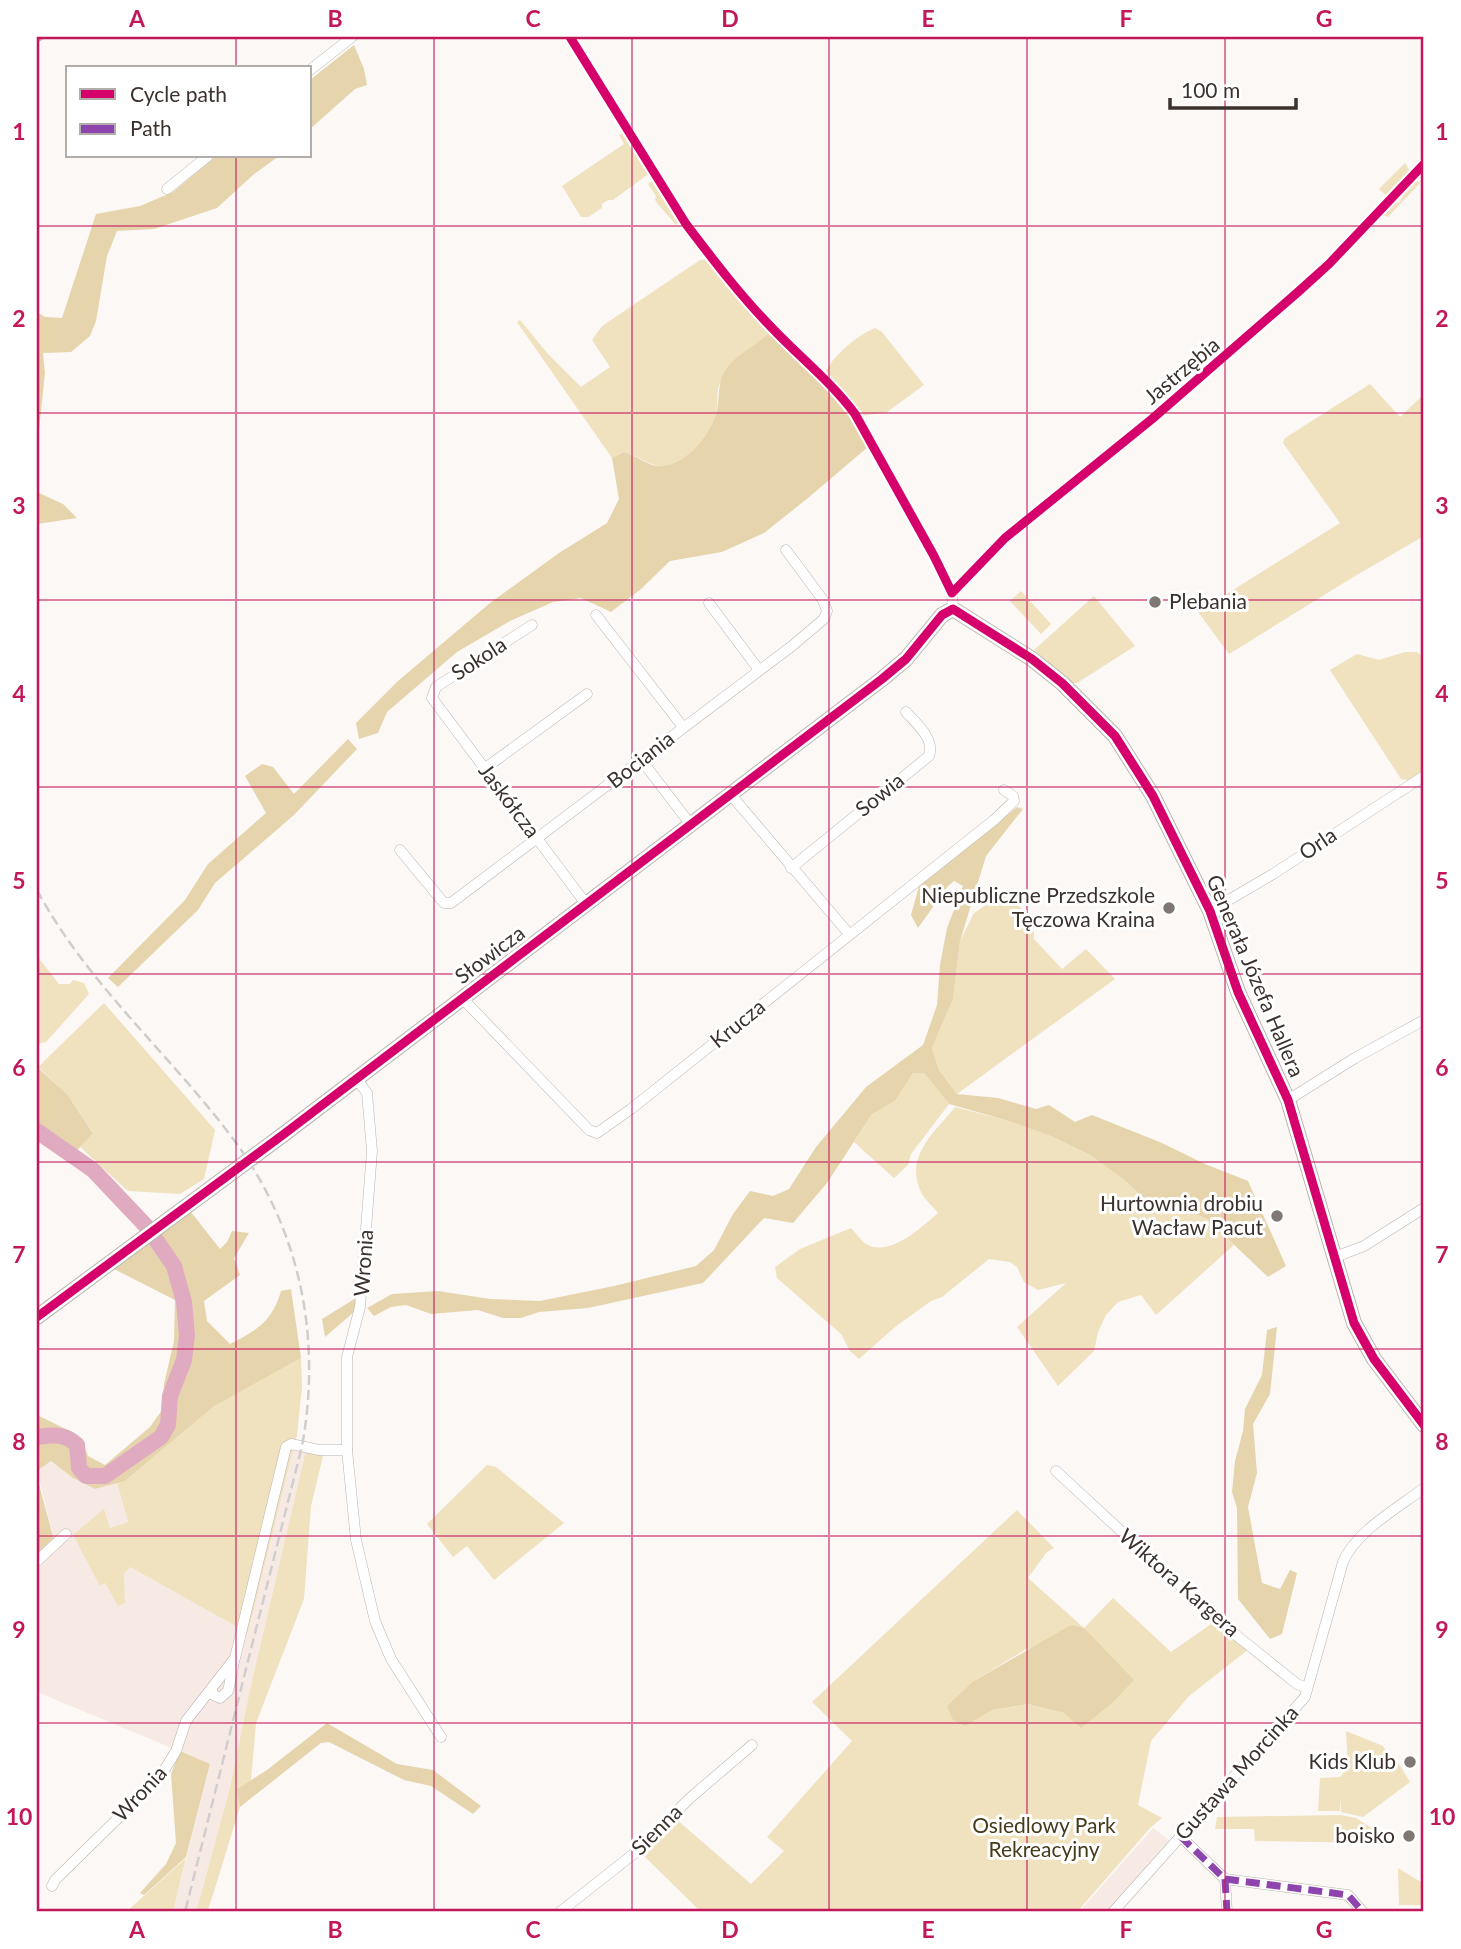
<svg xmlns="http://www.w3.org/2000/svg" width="1461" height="1949" viewBox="0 0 1461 1949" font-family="Lato,sans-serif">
<rect width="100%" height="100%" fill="#fbf8f6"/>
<g fill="#f7eae5">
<polygon points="294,1448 306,1450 249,1694 230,1788 196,1912 173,1912 210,1764 37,1692 37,1555 54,1539 37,1471 51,1461 73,1478 95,1489 117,1483 128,1522 110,1528 103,1510 101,1586 105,1583 125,1603 124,1572 130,1567 248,1633"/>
<polygon points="1153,1828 1170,1841 1107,1912 1079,1912"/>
</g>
<g fill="#f0e1bf" fill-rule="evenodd">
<polygon points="624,133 628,133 651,172 613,200 608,200 602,204 602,208 588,217 581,217 562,186 624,144 619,135"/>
<polygon points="1405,163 1411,173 1388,197 1379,189"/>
<polygon points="1414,177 1420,183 1388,217 1382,215 1393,200 1399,203 1402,198 1399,194"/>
<path d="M 652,181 L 656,182 L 681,220 L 676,225 C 669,216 661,209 655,200 L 656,196 L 648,184 Z"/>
<path d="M 710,259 L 771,331 C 756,348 734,363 721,382 C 715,390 719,404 716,414 C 709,435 685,469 659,466 C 646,464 637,455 624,452 L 612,458 L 517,322 L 520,320 L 548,354 L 581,387 L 610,367 L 592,340 L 602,326 L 700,260 Z"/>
<path d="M 875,328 L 882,332 L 924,385 L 887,412 L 861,416 L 825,373 C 832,356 858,335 875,328 Z"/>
<polygon points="1370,384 1400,417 1424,394 1424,536 1355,576 1229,654 1198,612 1340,523 1283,443 1285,438"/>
<polygon points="1021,591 1051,624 1041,634 1010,601"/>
<polygon points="1094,596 1135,646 1077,683 1073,683 1034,650"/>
<polygon points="1405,652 1417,652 1424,658 1424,772 1411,781 1401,779 1330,670 1357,654 1379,660"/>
<path d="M 1002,894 C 1020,906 1035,916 1034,939 L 1062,969 L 1086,949 L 1115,979 L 957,1094 L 939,1070 L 932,1048 L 953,999 L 960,941 L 974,913 Z"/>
<polygon points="37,956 59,984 70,984 73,980 84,983 89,994 46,1042 37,1044"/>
<polygon points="104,1003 215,1130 204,1179 180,1194 128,1191 80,1147 93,1132 67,1094 38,1067"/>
<polygon points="913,1073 924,1073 949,1104 911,1154 908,1165 894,1178 854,1142 872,1114 895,1101"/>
<path d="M 955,1107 L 1009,1121 L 1053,1137 L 1090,1155 L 1123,1179 L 1149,1203 L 1180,1208 L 1207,1219 L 1234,1245 L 1156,1315 L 1141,1295 L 1118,1302 L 1106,1315 L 1098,1332 L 1094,1351 L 1058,1386 L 1017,1327 L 1066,1283 L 1038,1290 L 1024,1282 L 1017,1267 L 1010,1262 L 989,1259 L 942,1297 L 931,1301 L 895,1327 L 859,1359 L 850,1351 L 841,1334 L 777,1278 L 775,1267 L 800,1249 L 851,1228 C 856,1233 861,1241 866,1244 C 889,1258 922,1227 938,1213 C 933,1206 924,1199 921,1192 C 904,1156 935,1132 955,1107 Z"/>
<polygon points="301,1358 302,1387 297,1435 248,1633 130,1567 124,1573 125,1603 118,1606 105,1583 100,1586 73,1535 104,1509 110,1528 128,1522 117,1483 125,1481 213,1407"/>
<polygon points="306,1450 323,1456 311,1506 304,1599 256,1723 251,1780 238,1789 240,1807 211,1901 207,1912 196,1912 230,1788 249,1694"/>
<polygon points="487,1465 496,1467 564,1523 494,1580 467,1546 453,1557 427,1524"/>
<path d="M 1017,1510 L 1054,1548 L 1047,1552 L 1028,1578 L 1084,1628 L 1113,1598 L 1171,1652 L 1214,1622 L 1249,1649 L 1189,1696 L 1151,1741 L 1138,1805 L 1162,1818 L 1151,1827 L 1077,1912 L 701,1912 L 641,1853 L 676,1819 L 751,1884 L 784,1851 L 767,1837 L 852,1741 L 812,1702 ZM 1028,1648 L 1064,1713 L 1028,1704 L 992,1710 L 947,1706 L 972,1682 Z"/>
<polygon points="1346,1731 1383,1746 1391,1759 1396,1759 1410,1782 1363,1817 1341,1812 1340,1796 1340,1811 1318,1811 1320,1778 1340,1777 1348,1767"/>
<polygon points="1341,1815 1356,1818 1376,1831 1375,1843 1255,1841 1254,1829 1215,1829 1217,1817"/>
<polygon points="186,1858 173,1912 126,1912"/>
<polygon points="1398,1868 1424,1884 1424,1905 1399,1905"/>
</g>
<g fill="#e6d5ac">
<polygon points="354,45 364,69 367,85 355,89 310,129 310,80"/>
<polygon points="216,156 279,156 253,175 217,208 154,229 117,231 107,256 96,321 90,336 71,352 43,353 45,373 39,430 37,430 37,312 45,317 62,318 96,214 140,206 173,192"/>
<path d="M 771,331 C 808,369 842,399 869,446 L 808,498 L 764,533 L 722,552 L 670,561 L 641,589 L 611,612 L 581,598 L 553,602 L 510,621 L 457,652 L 387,712 L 378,733 L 359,739 L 356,723 L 398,681 L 490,603 L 559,553 L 607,523 L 619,499 L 612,458 L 624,452 C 637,455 649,468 663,466 C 688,464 711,433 717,411 C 720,396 717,383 726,369 C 738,353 758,345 771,331 Z"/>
<polygon points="37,492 63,504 77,518 37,524"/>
<polygon points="348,739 357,749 294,815 215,883 198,910 118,987 108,978 185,900 208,864 266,813 245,776 262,764 273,767 294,794"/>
<polygon points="1017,807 1023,809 986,856 960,941 953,999 932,1048 939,1070 957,1094 998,1098 1036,1109 1049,1105 1075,1122 1092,1115 1162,1143 1205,1164 1248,1181 1286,1266 1268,1277 1207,1219 1180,1208 1149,1203 1123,1179 1090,1155 1053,1137 1009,1121 949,1104 924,1073 913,1073 895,1101 872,1114 827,1183 793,1223 764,1218 703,1283 588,1308 539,1312 521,1318 503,1318 478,1310 431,1314 406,1305 391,1307 374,1316 367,1308 392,1294 438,1291 490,1299 540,1301 614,1286 696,1266 714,1250 733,1214 750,1191 773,1196 789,1189 816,1147 866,1087 923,1045 937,1005 940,965 947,928 963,886 954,881 948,886 918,928 911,915 919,886"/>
<polygon points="37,1067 67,1094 93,1133 67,1161 37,1141"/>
<path d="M 191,1212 L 220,1249 L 227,1242 L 232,1231 L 249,1233 L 234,1258 L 240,1275 L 204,1301 L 207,1321 L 230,1344 C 257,1330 272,1322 281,1291 L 291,1289 L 301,1358 L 213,1407 L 125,1481 L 95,1489 L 73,1478 L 51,1461 L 37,1471 L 37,1415 L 72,1432 L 82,1441 L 88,1456 L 105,1465 L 150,1427 L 162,1410 L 164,1384 L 174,1341 L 175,1300 L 112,1268 Z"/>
<polygon points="356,1298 354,1312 325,1337 322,1319"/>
<polygon points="1277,1327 1270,1394 1253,1424 1257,1473 1248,1507 1262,1583 1280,1589 1290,1570 1297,1573 1282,1634 1270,1639 1238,1599 1237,1508 1232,1492 1235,1461 1243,1431 1245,1409 1262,1375 1267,1330"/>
<polygon points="37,1477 54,1540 37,1555"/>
<polygon points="1071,1625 1084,1628 1134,1680 1112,1703 1081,1728 1064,1713 1028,1704 992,1710 965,1726 953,1720 947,1706 972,1682"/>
<polygon points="327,1723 397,1764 433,1770 481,1806 473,1814 431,1786 404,1780 329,1742 321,1743 240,1807 237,1789 267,1770"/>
<polygon points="180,1751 210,1764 186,1857 144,1895 140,1893 166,1864 176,1843 171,1774"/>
</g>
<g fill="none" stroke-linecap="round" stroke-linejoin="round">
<polyline stroke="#e0abc0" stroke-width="2.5" points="37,42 44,37"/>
<path stroke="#e0abc0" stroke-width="16" d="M 37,1131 L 93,1170 L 147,1227 L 174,1266 L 184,1302 L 187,1335 L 184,1360 L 170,1396 L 168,1425 L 161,1437 L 105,1476 L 86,1476 L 79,1468 L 77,1445 C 65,1433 53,1435 37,1437"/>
<defs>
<g id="street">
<path d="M 570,37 L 686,224 C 714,261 743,299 776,332 C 802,359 832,383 855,414 L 934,556 L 952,593 L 953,609"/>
<polyline points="310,70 352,37"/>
<polyline points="167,189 208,156"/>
<polyline points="952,593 1005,538 1152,419 1298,292 1329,264 1424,164"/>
<polyline points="709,603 759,670"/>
<polyline points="596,615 683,727"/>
<polyline points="532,625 436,687 432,698 586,904"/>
<polyline points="642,761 691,825"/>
<polyline points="484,769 587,694"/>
<polyline points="731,795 849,934"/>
<polyline points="400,850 444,903 451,903 792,646 824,619 827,611 823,600 786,550"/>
<path d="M 791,868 L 929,756 C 935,739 917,724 906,712"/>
<polyline points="1210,911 1273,874 1424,776"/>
<polyline points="462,998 589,1130 597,1133 631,1109 994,820 1014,801 1013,796 1004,790"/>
<polyline points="356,1078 367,1093 372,1151 360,1307 347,1357 347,1450 356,1540 375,1621 391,1659 441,1737"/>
<polyline points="1288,1100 1355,1058 1424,1020"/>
<polyline points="1335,1257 1364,1246 1424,1208"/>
<polyline points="1056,1471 1216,1619 1297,1684 1307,1688"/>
<polyline points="37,1561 66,1534"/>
<polyline points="212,1689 213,1695 220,1698 228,1691 234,1662"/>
<polyline points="1180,1836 1225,1879"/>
<polyline points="1225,1879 1348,1895 1363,1912"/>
<polyline points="1225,1879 1227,1912"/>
<polyline points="52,1886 55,1880 160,1777 176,1751 186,1721 235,1658 286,1447 291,1444 319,1450 347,1450"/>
<polyline points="560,1912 636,1852 690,1798 752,1745"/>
<path d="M 1113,1912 L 1305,1697 L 1343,1562 C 1356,1531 1398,1508 1424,1488"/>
</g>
<polyline id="secondary" points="37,1317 284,1134 882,679 906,659 942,615 953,609 1032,659 1062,683 1115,736 1153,796 1210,911 1238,992 1288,1100 1354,1323 1374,1359 1424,1425"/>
</defs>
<use href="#street" stroke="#bab4b1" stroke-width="11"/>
<use href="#secondary" stroke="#bab4b1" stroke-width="16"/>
<use href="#street" stroke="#fefefe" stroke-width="10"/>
<use href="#secondary" stroke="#fefefe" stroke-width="14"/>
<path stroke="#cfcecd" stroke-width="2.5" stroke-dasharray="10 5" stroke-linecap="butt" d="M 37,890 C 88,985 170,1054 234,1140 C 300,1229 322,1337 302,1446 L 185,1912"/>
<g stroke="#8e44ad" stroke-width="7" stroke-dasharray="14 7" stroke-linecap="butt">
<polyline points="1180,1836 1225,1879"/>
<polyline points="1225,1879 1348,1895 1363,1912"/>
<polyline points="1225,1879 1227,1912"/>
</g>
<defs>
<g id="cycleway">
<path d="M 570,37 L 686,224 C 714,261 743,299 776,332 C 802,359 832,383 855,414 L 934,556 L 952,593 L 1005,538 L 1152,419 L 1298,292 L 1329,264 L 1424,164"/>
<polyline points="37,1317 284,1134 882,679 906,659 942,615 953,609 1032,659 1062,683 1115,736 1153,796 1210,911 1238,992 1288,1100 1354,1323 1374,1359 1424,1425"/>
</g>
</defs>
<use href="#cycleway" stroke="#fff" stroke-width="13"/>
<use href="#cycleway" stroke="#d6006c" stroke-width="9"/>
</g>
<path fill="none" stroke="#c2185b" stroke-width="2" stroke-opacity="0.55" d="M 236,37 L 236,68M 434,37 L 434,1912M 632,37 L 632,1912M 829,37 L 829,1912M 1027,37 L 1027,1912M 1225,37 L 1225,1912M 236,156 L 236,1912M 37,226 L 1424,226M 37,413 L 1424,413M 37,600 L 1424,600M 37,787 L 1424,787M 37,974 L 1424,974M 37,1162 L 1424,1162M 37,1349 L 1424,1349M 37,1536 L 1424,1536M 37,1723 L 1424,1723"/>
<g fill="#7e7773" stroke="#fff" stroke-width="2.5">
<circle cx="1155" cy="602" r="7"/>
<circle cx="1169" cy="908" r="7"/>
<circle cx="1277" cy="1216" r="7"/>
<circle cx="1410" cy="1762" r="7"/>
<circle cx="1409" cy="1836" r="7"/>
</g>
<g text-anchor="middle" stroke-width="6" stroke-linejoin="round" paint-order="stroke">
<g font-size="21" fill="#3b312d" stroke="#fff">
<text transform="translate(1182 371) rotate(-40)" y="7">Jastrzębia</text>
<text transform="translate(479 659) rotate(-33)" y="7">Sokola</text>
<text transform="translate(641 760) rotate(-38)" y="7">Bociania</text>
<text transform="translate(880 795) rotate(-39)" y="7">Sowia</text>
<text transform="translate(509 801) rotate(53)" y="7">Jaskółcza</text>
<text transform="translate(1318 844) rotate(-34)" y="7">Orla</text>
<text transform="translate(490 955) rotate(-37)" y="7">Słowicza</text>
<text transform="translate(1255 976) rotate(67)" y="7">Generała Józefa Hallera</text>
<text transform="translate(738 1024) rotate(-39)" y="7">Krucza</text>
<text transform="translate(364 1263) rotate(-86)" y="7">Wronia</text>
<text transform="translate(1179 1583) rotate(41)" y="7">Wiktora Kargera</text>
<text transform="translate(1237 1773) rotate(-48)" y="7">Gustawa Morcinka</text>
<text transform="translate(140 1794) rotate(-47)" y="7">Wronia</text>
<text transform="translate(657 1830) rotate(-45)" y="7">Sienna</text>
</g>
<g font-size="21" fill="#3b312d" stroke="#fff" text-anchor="end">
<text x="1169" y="609" text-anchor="start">Plebania</text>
<text x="1155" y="903">Niepubliczne Przedszkole<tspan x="1155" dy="24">Tęczowa Kraina</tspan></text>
<text x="1263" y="1211">Hurtownia drobiu<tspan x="1263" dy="24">Wacław Pacut</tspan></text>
<text x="1396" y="1769">Kids Klub</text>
<text x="1395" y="1843">boisko</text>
</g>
<g font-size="21" fill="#473a1a" stroke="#fff">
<text x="1044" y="1833">Osiedlowy Park<tspan x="1044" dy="24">Rekreacyjny</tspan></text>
</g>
</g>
<rect width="1461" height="1949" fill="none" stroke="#ffffff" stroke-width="77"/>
<rect x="66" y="66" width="245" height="91" fill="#ffffff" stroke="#b1adab" stroke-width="2"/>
<rect x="80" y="89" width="35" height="10" fill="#d6006c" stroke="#b1adab" stroke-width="2"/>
<text x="130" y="102" font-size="21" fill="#3b312d">Cycle path</text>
<rect x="80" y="124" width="35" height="10" fill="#8e44ad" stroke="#b1adab" stroke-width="2"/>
<text x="130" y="136" font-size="21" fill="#3b312d">Path</text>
<path d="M1170 98v10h126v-10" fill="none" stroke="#3b312d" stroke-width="3.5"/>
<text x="1181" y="98" font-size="21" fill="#3b312d" stroke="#ffffff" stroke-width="5" paint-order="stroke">100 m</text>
<rect x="38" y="38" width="1384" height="1872" fill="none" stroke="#c2185b" stroke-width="2.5"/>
<g font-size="23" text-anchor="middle" font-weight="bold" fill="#c2185b">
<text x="137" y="27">A</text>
<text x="335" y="27">B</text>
<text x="533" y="27">C</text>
<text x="730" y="27">D</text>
<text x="928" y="27">E</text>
<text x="1126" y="27">F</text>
<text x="1324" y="27">G</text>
<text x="19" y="140">1</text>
<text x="1442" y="140">1</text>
<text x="19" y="327">2</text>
<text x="1442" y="327">2</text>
<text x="19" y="514">3</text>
<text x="1442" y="514">3</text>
<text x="19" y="702">4</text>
<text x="1442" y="702">4</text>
<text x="19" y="889">5</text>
<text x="1442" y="889">5</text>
<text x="19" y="1076">6</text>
<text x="1442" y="1076">6</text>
<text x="19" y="1263">7</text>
<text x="1442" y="1263">7</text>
<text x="19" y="1450">8</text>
<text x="1442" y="1450">8</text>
<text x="19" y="1638">9</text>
<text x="1442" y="1638">9</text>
<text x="19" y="1825">10</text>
<text x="1442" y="1825">10</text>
<text x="137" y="1938">A</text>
<text x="335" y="1938">B</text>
<text x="533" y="1938">C</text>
<text x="730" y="1938">D</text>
<text x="928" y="1938">E</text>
<text x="1126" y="1938">F</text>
<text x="1324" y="1938">G</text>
</g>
</svg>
